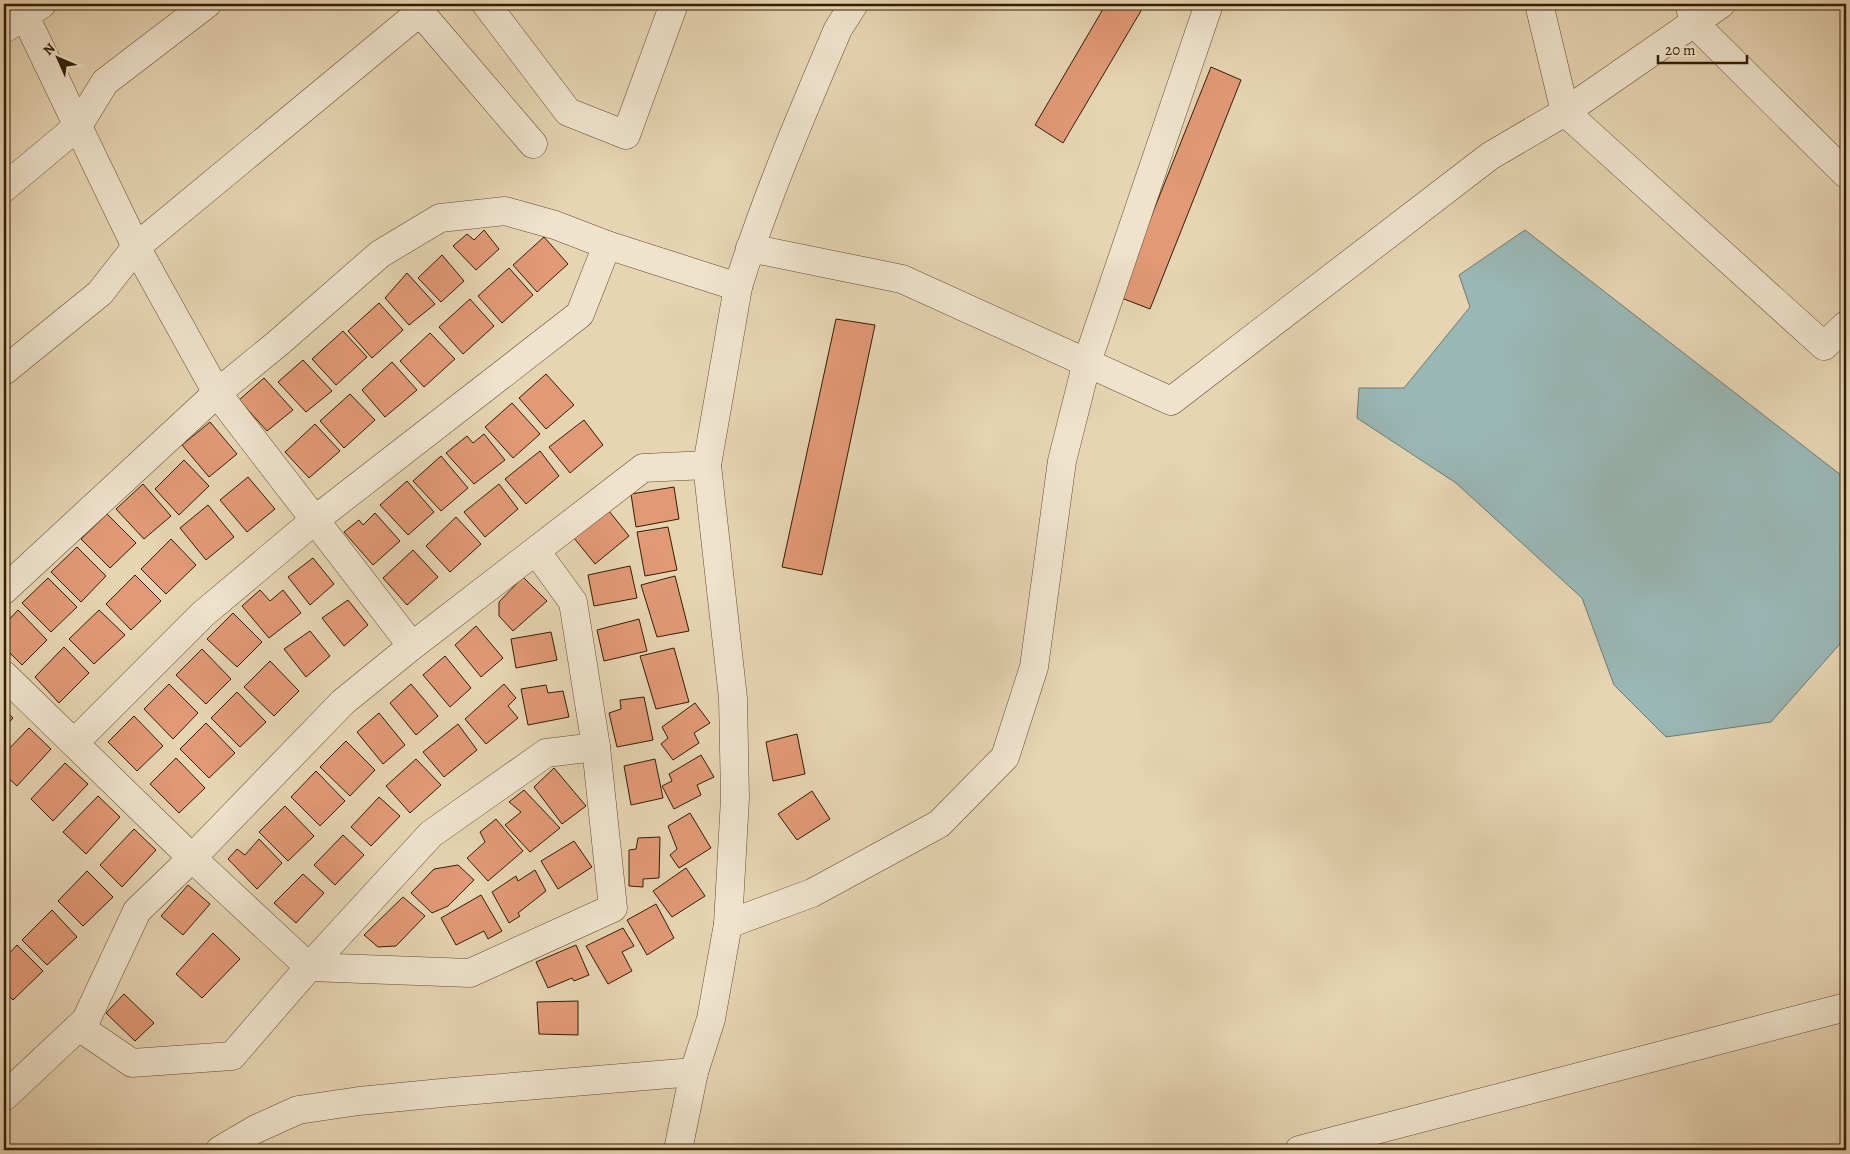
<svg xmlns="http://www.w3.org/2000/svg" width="1850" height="1154" viewBox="0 0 1850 1154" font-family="Alegreya,serif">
<rect width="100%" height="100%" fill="#e6d4b2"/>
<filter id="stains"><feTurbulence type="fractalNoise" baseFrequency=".004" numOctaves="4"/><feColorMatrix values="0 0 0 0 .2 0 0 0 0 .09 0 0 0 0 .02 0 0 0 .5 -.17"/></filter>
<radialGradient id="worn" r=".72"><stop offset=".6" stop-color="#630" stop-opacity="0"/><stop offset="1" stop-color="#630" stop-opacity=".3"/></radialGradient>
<polygon fill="#99b7b5" stroke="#707a6d" points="1525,230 1846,479 1846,637 1771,722 1666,737 1614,685 1582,598 1456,483 1357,418 1359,388 1404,388 1470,307 1459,275"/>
<g fill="#e19976" stroke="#331e02">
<polygon points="1106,4 1145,4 1063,143 1035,125"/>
<polygon points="1211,67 1241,80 1150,309 1119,297"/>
<polygon points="484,230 499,249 476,270 453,246 467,234 474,240"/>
<polygon points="544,237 568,264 537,292 513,265"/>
<polygon points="442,255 464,281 441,302 418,278"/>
<polygon points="509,268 533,295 502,323 478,296"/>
<polygon points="407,273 435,304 409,325 385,298"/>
<polygon points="470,299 494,326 463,354 439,327"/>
<polygon points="379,303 403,330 372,358 348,331"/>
<polygon points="836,319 875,325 822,575 782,567"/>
<polygon points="343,331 367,357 336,385 312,359"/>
<polygon points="430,333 455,359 424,387 400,361"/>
<polygon points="303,360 332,391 306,412 278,382"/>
<polygon points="392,362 417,390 385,417 362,390"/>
<polygon points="546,374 574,405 546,429 519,398"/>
<polygon points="264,378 293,410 267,431 239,400"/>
<polygon points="350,394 375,420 344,448 320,421"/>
<polygon points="512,403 540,434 513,458 485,427"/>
<polygon points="584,420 603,445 570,473 549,447"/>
<polygon points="210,422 237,454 209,477 182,445"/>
<polygon points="315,424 340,451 309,478 285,452"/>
<polygon points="484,434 505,460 474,484 446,453 467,436 473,443"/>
<polygon points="540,451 559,476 526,504 505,479"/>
<polygon points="441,456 468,488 441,511 413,481"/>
<polygon points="184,460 209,486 179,515 155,489"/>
<polygon points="248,477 275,509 247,532 220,500"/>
<polygon points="407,481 434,512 408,535 380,505"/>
<polygon points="143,484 171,516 144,539 116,509"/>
<polygon points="499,484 518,509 485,537 464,512"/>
<polygon points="674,487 679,519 636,527 631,494"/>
<polygon points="208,505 234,537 206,560 180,528"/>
<polygon points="609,511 629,536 595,564 574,538"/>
<polygon points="375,513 400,541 373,565 344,532 359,520 363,525"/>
<polygon points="107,514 136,543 110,568 81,539"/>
<polygon points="456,517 481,544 450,572 426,546"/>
<polygon points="668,527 677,570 645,576 637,532"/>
<polygon points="171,539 196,565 166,594 141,569"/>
<polygon points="77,547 106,576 81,602 51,572"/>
<polygon points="413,550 438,577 407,605 383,578"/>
<polygon points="313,558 334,584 310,605 288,577"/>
<polygon points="630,566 637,598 594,606 588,575"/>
<polygon points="135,575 161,601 131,630 106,604"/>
<polygon points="675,576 689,631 657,637 641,585"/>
<polygon points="523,577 547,601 513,631 499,616 499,602"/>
<polygon points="48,578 77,607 51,632 22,603"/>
<polygon points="260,590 270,601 283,590 301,613 269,638 242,606"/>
<polygon points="348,600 368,625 344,646 322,618"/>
<polygon points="18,610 47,640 22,665 4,647 4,625"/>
<polygon points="99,610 125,635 94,664 69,639"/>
<polygon points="233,613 262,642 237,667 207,639"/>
<polygon points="639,619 647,651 604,661 597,630"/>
<polygon points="476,626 503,658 481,677 455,645"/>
<polygon points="310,631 330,656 306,677 284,649"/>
<polygon points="551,632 557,660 516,668 511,639"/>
<polygon points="64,647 89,673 59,703 35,677"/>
<polygon points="674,648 689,702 656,709 640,656"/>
<polygon points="202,649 231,679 206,704 176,675"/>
<polygon points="445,656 471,688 450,707 423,675"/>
<polygon points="270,661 299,691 274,716 244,687"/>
<polygon points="169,684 198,713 173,739 144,709"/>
<polygon points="411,684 438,716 416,735 390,703"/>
<polygon points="504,684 516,698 508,706 518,718 486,744 465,719"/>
<polygon points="546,685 548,693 563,691 569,717 528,725 521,689"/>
<polygon points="237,692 266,722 240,747 211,718"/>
<polygon points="644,697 653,740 617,747 609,713 621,709 620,700"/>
<polygon points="695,703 710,723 694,733 699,743 673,760 661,744 668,738 662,727"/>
<polygon points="4,709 13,718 4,728"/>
<polygon points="379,713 405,745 383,764 357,732"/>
<polygon points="134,716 163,746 137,771 108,742"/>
<polygon points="206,723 235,753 209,778 180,749"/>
<polygon points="458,724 477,750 444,777 423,752"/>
<polygon points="29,728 51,749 17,786 4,774 4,754"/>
<polygon points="797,734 805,774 773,781 766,742"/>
<polygon points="346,741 375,770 350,796 320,767"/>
<polygon points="701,755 714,777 697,785 701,795 674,809 662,786 672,781 669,774"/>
<polygon points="176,758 205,788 179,813 150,784"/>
<polygon points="416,759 441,785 410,813 386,786"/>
<polygon points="655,759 663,798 631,805 624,766"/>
<polygon points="65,763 88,784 53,821 31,799"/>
<polygon points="554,768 586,806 562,824 534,787"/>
<polygon points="316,771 345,801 320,826 291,797"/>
<polygon points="524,790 560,828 530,852 505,825 521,812 509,802"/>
<polygon points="812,791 830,819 797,840 778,814"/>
<polygon points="98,796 120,817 86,854 63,832"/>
<polygon points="379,797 400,816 371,846 351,827"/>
<polygon points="285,806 314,836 288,861 259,832"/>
<polygon points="690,813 711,848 679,868 670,855 677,849 668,826"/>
<polygon points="496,819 523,851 488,881 467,858 485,842 480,832"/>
<polygon points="134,829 156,850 122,887 100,865"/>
<polygon points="343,835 364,855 335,885 314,865"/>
<polygon points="660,837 659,878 643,879 643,887 629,886 629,850 636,849 638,838"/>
<polygon points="259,839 282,863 257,889 228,859 237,849 245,855"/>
<polygon points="574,841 592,867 558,889 541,861"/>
<polygon points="458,865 474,880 448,906 432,913 411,893 434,869"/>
<polygon points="686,868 705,896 672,917 653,891"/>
<polygon points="535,870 546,891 518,913 520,916 509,923 492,892 516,876 518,881"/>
<polygon points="87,871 113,897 83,926 58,901"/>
<polygon points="303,874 324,893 296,923 274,903"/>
<polygon points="188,885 210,904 183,935 161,916"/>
<polygon points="481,895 502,931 488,939 484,931 456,945 441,918"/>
<polygon points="403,897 425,916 396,946 378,947 364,935"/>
<polygon points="656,904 674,938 647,955 627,920"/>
<polygon points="52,910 77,937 47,965 22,940"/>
<polygon points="623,928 634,946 622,952 632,971 608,984 586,946"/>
<polygon points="213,933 240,959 202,998 176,974"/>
<polygon points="17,945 43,971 13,1000 4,991 4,959"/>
<polygon points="576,945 589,975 574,981 572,978 548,988 536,962"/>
<polygon points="124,994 154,1023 135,1041 106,1013"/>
<polygon points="578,1001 578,1035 539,1034 537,1002"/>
</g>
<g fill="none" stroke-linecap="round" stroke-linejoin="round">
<defs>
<g id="minor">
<polyline points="486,4 568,112 626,135 674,4"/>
<polyline points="1539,4 1565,112 1824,346 1846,325"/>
<polyline points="1690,7 1694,23 1846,174"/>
<polyline points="24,14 136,247 217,393 412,646 643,468 707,465"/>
<polyline points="4,29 42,4"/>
<polyline points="4,188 78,126 105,82 207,4"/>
<polyline points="750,248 902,279 1171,401 1490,156 1565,112 1721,4"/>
<polyline points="4,371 100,293 136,247 420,12 533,144"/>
<polyline points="4,590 217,393 277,344 380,254 440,218 505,211 555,225 607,245 738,287"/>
<polyline points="412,646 343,702 192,858 309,967 470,973 613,908 596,747"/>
<polyline points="4,675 192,858 137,911 86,1020 4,1097"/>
<polyline points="74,743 203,614 316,519 580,314 607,245"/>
<polyline points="728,924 812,893 939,824 1005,757 1034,667 1062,461 1087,362 1209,4"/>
<polyline points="79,1027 132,1063 232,1056 309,967 431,834 546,753 596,747 573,602 536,551"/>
<polyline points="220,1150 256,1129 298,1110 359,1101 452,1092 694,1072"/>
<path d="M 678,1150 L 694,1072 L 711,1019 L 728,924 L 735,798 L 733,698 L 707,465 L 738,287 C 765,199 802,114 838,29 L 854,4"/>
<polyline points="1299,1150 1846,1007"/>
</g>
</defs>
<use href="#minor" stroke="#604c2e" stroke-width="29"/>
<use href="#minor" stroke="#efe3cd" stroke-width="28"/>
</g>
<rect width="1850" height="1154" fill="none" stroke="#e6d4b2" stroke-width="20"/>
<rect x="5" y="5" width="1840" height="1144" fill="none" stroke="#331e02" stroke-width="2.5"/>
<rect x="10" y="10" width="1830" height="1134" fill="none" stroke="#331e02"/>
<g transform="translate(58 58) rotate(315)" stroke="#efe3cd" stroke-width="4" paint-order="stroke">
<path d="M0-4L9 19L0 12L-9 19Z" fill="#331e02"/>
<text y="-8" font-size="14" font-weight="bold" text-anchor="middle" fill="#331e02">N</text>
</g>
<path d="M1658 55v8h89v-8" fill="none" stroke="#331e02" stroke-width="2.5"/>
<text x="1665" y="55" font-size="15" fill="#331e02" stroke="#efe3cd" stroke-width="4" paint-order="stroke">20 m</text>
<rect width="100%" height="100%" filter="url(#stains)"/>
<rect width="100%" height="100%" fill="url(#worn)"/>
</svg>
